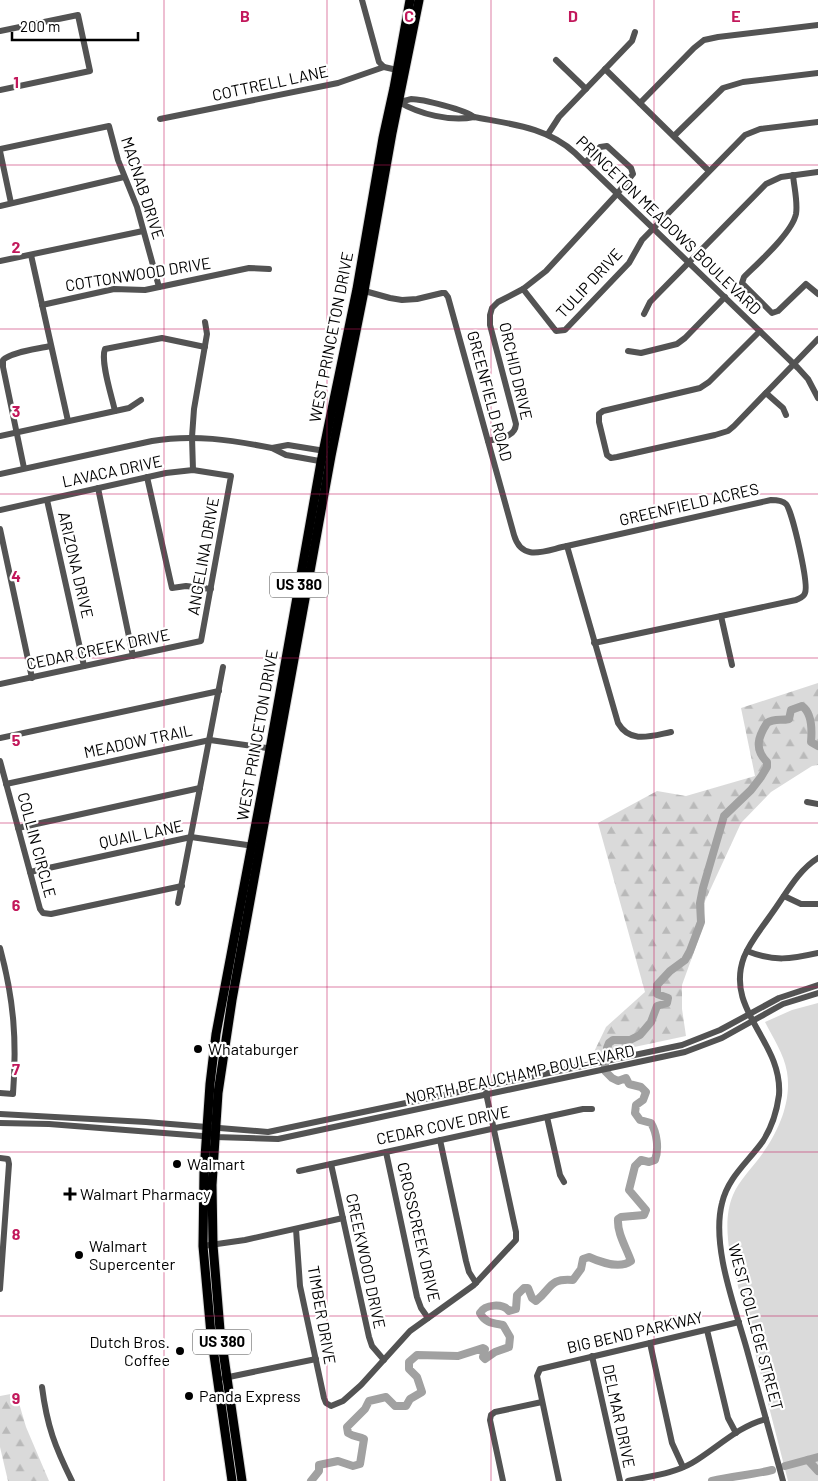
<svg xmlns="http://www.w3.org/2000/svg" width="818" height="1481" viewBox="0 0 818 1481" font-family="Barlow,sans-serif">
<defs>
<pattern id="forest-firs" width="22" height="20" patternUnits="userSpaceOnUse" patternTransform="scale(1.25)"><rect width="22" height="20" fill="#dadada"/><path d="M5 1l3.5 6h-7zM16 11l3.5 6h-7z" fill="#b9b9b9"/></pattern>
</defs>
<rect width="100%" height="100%" fill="#fff"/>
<path fill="#dadada" d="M 818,1003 L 818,1481 L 788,1481 L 730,1255 C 727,1235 725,1214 733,1195 C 739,1181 751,1169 760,1157 C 778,1133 792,1102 787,1072 C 784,1054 773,1038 765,1022 L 792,1010 Z"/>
<g fill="url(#forest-firs)">
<polygon points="818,683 818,765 812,766 771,792 741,823 705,901 703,927 682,985 682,1009 686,1036 592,1056 606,1027 645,992 598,823 657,791 686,796 755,776 741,708"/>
<polygon points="16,1393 26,1427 49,1481 8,1481 0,1447 0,1396"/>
</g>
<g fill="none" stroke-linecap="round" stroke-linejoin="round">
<g stroke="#a1a1a1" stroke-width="8">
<polyline points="808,1460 818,1471"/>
<polyline points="785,1466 818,1457"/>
<path d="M 311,1481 L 319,1471 L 319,1465 L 338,1461 L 353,1466 L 360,1464 L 364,1439 C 359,1436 354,1437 348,1433 L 347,1427 L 365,1409 L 369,1401 L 386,1397 L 395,1406 L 406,1406 L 410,1399 L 422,1392 L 417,1377 L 409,1369 L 409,1362 L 417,1355 L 458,1356 L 483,1348 L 485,1349 L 483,1357 L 485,1359 L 495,1352 L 509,1347 L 510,1337 L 503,1325 C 493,1323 485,1323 480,1313 C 485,1304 503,1303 509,1311 L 516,1309 L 517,1295 L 524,1288 L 528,1288 L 532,1298 L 536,1301 C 552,1288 549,1278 573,1280 L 581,1269 L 583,1259 L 589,1257 C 600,1262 620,1269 631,1261 C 626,1247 617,1233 618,1219 L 621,1217 L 644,1215 L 646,1210 L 629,1190 L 635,1166 L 641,1160 L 649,1162 L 655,1160 C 659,1149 657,1133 651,1123 L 640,1120 L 635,1113 L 636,1105 L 643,1100 L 646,1092 L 641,1087 L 629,1084 L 626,1078 L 618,1081 L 612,1078 L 605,1071 L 605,1060 L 607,1055 L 607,1048 L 609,1043 L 613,1040 L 630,1040 L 640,1035 L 651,1022 L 657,1006 L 667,1003 L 668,998 L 657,994 L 657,985 L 670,971 L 685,960 L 690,951 L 701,922 L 700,903 L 703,888 L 724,816 L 751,790 L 761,777 L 767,767 L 767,762 C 754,749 758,737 767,723 C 774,718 781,721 789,719 L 791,710 L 802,706 C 812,713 812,731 811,742 L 818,746"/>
<path d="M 712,1481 C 732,1476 752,1475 772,1470"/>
</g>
<defs>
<g id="highway">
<polyline points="232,1481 211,1334 203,1246 204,1172 210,1084 216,1034 270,749 321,462 357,289 383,138 394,88 410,0"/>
<polyline points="242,1481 220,1330 213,1245 212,1185 218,1093 232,1000 331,456 364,291 392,133 419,0"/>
</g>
</defs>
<use href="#highway" stroke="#dbdbdb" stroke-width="11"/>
<g stroke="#535353" stroke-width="6">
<polyline points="362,0 379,62 384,67 397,70"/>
<polyline points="0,31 78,15 90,71 0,90"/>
<polyline points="556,60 586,89"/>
<polyline points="605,69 709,171"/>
<path d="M 399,102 C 419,114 451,122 474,117 C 510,124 547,127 575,153 L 798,368 L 808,379 L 818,398"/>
<path d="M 399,102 C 403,101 408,100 411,99 C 422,99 466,110 474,117"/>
<polyline points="640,103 694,48 704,40 718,37 818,25"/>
<polyline points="160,119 338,83 384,67"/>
<polyline points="548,134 559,117 632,41 635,32"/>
<polyline points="674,136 723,88 743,82 818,73"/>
<polyline points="0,149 109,126 118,160 137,207 159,287"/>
<polyline points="0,151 11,203"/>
<path d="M 793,175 C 794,187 798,202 796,214 C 792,233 758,263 744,277 L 742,283 L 772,313 L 778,311 L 806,284 L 818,294"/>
<polyline points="0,206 124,177"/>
<polyline points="31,255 68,421"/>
<polyline points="0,261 143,231"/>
<polyline points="523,289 556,331 565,330 629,263 642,240 745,135 760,129 818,122"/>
<path d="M 361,290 L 390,298 L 402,300 L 417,299 L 442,293 L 445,293 L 448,297 L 514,535 C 522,563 546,550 567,546 L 771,500 C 776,500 782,500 786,504 C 792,510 809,584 805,593 C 804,597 800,598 796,600 L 594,643"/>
<polyline points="42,305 114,289 145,290 249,268 269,269"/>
<polyline points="644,314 650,302 766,184 781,177 818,172"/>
<polyline points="760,331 709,382 700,388 603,411 599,414 599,422 607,455 611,458 617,457 715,435 728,431 734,426 818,339"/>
<polyline points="628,351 641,353 677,344 685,338 725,297"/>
<polyline points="766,393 783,408 786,415"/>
<path d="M 115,411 C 112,397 100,361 105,349 L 162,338 L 205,347"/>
<polyline points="0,436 129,408 141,400"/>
<path d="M 488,441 C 499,438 515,438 516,424 L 490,325 L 490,315 L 492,308 L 498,302 L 523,289 L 546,271 L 617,194 L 633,174 L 631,168 L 607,146 L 600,147 L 585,163"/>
<polyline points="325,451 288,445 272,448 286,455 325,462"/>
<path d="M 24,468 L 3,367 L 3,360 C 11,352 38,349 50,346"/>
<polyline points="193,470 192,437 194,409 207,334 205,322"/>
<path d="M 0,474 L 152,441 C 193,434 232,440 272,448"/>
<polyline points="147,477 172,588 186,586 211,589"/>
<polyline points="98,488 133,656"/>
<polyline points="47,500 84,666"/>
<polyline points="0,510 166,473 193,470 231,476 201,641 0,684"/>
<polyline points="0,529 32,678"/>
<path d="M 567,546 L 618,723 C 630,744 651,736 671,732"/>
<polyline points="721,616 732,665"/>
<polyline points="0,738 219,691"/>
<polyline points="0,761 40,909 43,913 51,914 182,886"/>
<polyline points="6,784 210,740 274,749"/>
<polyline points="807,802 818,804"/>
<polyline points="18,828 200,788"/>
<polyline points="30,872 191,837 254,846"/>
<polyline points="784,896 801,904 818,904"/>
<polyline points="178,903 223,667"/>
<path d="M 0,948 C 14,1000 17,1041 13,1094 L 0,1093"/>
<path d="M 747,951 C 774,962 791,959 818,953"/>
<polyline points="0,1114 146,1122 268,1132 682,1045 720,1030 779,998 818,985"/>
<polyline points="547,1117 560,1175 564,1182"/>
<polyline points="0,1123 49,1124 215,1137 278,1139 685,1052 722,1038 783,1004 818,993"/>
<polyline points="440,1140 466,1261 469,1272 476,1283"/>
<polyline points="386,1152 417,1297 421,1308 428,1318"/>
<polyline points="0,1158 8,1159 9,1164 0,1289"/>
<polyline points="331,1164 369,1337 372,1346 384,1360"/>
<polyline points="299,1171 583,1109 592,1109"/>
<polyline points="296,1229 300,1286 324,1398 326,1403 331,1406 343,1401 361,1385 410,1331 474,1285 516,1240 516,1232 486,1093"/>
<polyline points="203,1246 245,1240 343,1218"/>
<polyline points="707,1330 728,1418 736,1433"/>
<polyline points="650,1343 672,1443 683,1467"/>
<polyline points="592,1356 620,1481"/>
<polyline points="224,1378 316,1359"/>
<path d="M 42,1387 C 47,1426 55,1447 72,1481"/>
<polyline points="503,1481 490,1420 491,1415 495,1412 542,1402"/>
<polyline points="559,1481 537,1376 540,1369 739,1322"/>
<path d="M 628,1481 C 649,1476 673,1474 692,1463 C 716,1449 738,1426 766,1419"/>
<path d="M 783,1481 C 771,1437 759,1393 747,1350 C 735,1307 711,1246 722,1203 C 728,1177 748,1162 763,1141 C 772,1127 777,1110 779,1095 C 783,1041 724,1011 744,957 C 750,942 761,929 770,916 C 785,896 797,871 818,858"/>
</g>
<use href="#highway" stroke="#000" stroke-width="9"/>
</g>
<path fill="none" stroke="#c2185b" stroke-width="1" stroke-opacity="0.55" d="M 164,0 L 164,1481M 327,0 L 327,1481M 491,0 L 491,1481M 654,0 L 654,1481M 0,165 L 818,165M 0,329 L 818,329M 0,494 L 818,494M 0,658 L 818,658M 0,823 L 818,823M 0,987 L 818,987M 0,1152 L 818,1152M 0,1316 L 818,1316"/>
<g fill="#000" stroke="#fff" stroke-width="2">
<circle cx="198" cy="1049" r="5"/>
<circle cx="177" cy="1164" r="5"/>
<path d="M67.5 1186.5h5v5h5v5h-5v5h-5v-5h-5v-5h5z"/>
<circle cx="79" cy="1255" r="5"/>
<circle cx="180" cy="1351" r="5"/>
<circle cx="189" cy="1396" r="5"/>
</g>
<g text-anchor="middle" stroke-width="4.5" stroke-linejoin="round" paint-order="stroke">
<g fill="#fff" stroke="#4c4c4c" stroke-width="1">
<rect x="270" y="572.5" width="58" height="25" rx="4"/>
<rect x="193" y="1329.5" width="58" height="25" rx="4"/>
</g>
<g font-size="15" font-weight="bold" fill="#000">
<text x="299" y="590">US 380</text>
<text x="222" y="1347">US 380</text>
</g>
<g font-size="16" fill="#000" stroke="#fff">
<text transform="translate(270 83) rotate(-12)" y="6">COTTRELL LANE</text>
<text transform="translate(143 188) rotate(72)" y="6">MACNAB DRIVE</text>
<text transform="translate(669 225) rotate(44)" y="6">PRINCETON MEADOWS BOULEVARD</text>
<text transform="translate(138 274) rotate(-9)" y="6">COTTONWOOD DRIVE</text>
<text transform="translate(589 283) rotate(-47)" y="6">TULIP DRIVE</text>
<text transform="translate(331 337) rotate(-79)" y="6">WEST PRINCETON DRIVE</text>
<text transform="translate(516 371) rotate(77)" y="6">ORCHID DRIVE</text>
<text transform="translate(490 396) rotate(75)" y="6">GREENFIELD ROAD</text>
<text transform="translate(112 471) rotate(-12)" y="6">LAVACA DRIVE</text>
<text transform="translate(689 504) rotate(-13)" y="6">GREENFIELD ACRES</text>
<text transform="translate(203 556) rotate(-80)" y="6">ANGELINA DRIVE</text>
<text transform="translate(76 565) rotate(77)" y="6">ARIZONA DRIVE</text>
<text transform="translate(98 649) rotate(-12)" y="6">CEDAR CREEK DRIVE</text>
<text transform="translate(257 735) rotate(-80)" y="6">WEST PRINCETON DRIVE</text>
<text transform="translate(138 741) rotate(-12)" y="6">MEADOW TRAIL</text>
<text transform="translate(141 834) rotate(-12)" y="6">QUAIL LANE</text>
<text transform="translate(37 845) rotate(75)" y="6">COLLIN CIRCLE</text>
<text transform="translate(520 1074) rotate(-12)" y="6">NORTH BEAUCHAMP BOULEVARD</text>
<text transform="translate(443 1125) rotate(-12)" y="6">CEDAR COVE DRIVE</text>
<text transform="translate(419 1232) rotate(77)" y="6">CROSSCREEK DRIVE</text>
<text transform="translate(366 1261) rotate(78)" y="6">CREEKWOOD DRIVE</text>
<text transform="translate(322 1315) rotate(80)" y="6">TIMBER DRIVE</text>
<text transform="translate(756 1327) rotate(75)" y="6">WEST COLLEGE STREET</text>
<text transform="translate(635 1332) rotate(-13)" y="6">BIG BEND PARKWAY</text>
<text transform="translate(619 1416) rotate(78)" y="6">DELMAR DRIVE</text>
</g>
<g font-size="16" fill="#000" stroke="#fff" text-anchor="start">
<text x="208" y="1055">Whataburger</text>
<text x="187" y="1170">Walmart</text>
<text x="80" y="1200">Walmart Pharmacy</text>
<text x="89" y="1252">Walmart<tspan x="89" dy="18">Supercenter</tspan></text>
<text x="170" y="1348" text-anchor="end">Dutch Bros.<tspan x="170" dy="18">Coffee</tspan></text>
<text x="199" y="1402">Panda Express</text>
</g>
</g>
<g font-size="16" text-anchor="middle" font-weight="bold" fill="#c2185b" stroke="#fff" stroke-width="4.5" stroke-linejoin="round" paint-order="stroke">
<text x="245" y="22">B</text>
<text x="409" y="22">C</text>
<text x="573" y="22">D</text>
<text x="736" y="22">E</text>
<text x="16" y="88">1</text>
<text x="16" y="253">2</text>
<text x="16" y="417">3</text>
<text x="16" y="582">4</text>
<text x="16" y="746">5</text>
<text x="16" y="911">6</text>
<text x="16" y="1075">7</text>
<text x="16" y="1240">8</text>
<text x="16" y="1404">9</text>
</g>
<path d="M12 32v8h126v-8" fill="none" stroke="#000000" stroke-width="2.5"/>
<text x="20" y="32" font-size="15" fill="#000000" stroke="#ffffff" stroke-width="4" paint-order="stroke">200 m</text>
</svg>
